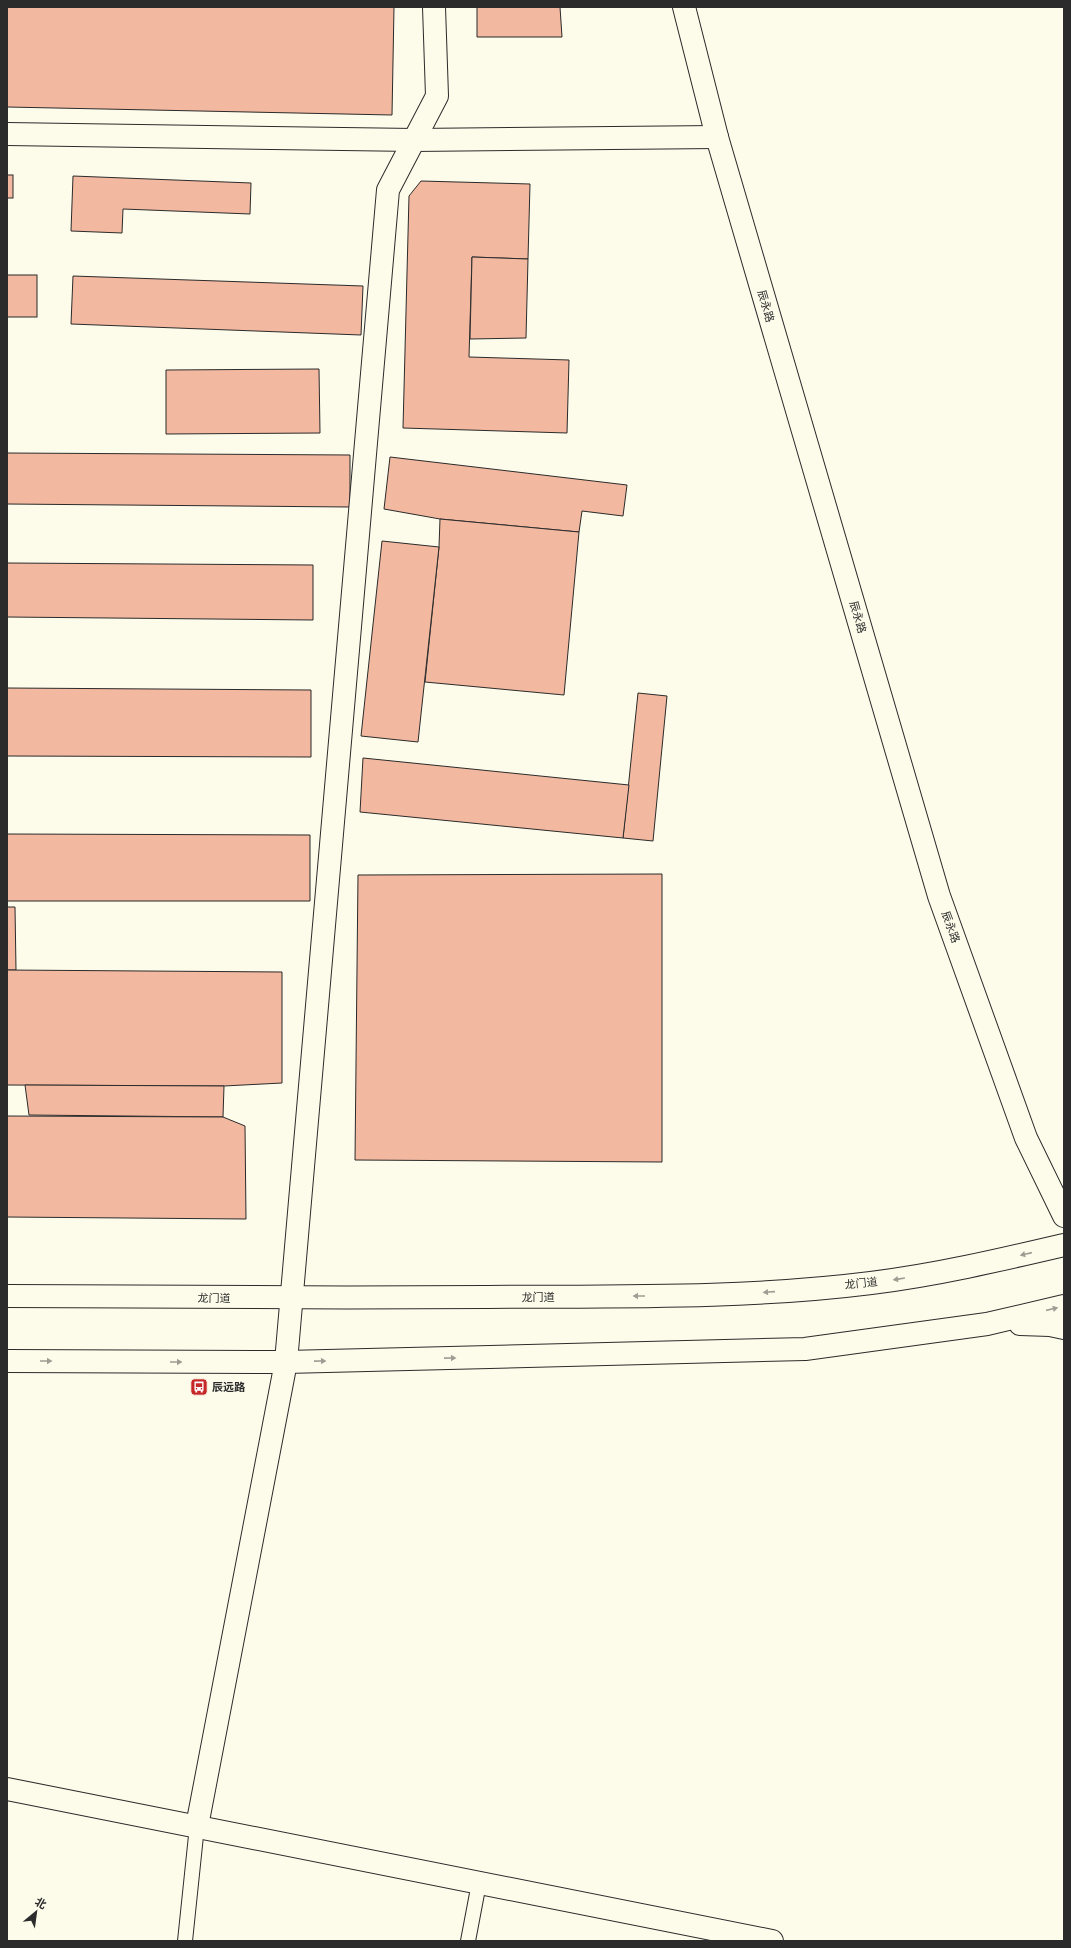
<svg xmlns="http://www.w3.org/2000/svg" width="1071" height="1948" viewBox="0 0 1071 1948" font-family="Signika,'Noto Sans SC',sans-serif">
<rect width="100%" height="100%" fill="#fdfbea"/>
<g fill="#f2b8a0" stroke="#2b2b2b">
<polygon points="7,7 394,7 392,115 7,107"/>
<polygon points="477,7 560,7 562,37 477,37"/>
<rect x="7" y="175" width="6" height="23"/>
<polygon points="73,176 251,183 250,214 123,209 122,233 71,231"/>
<polygon points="421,181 530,184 528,259 472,257 469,357 569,360 567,433 403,428 409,196"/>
<polygon points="472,257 528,259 526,338 470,339"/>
<rect x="7" y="275" width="30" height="42"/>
<polygon points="73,276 363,286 361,335 71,324"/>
<polygon points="319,369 320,433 166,434 166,370"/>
<polygon points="7,453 350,455 350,507 7,504"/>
<polygon points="390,457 627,485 623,516 582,511 579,532 440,519 384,509"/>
<polygon points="440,519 579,532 564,695 425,682 439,547"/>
<polygon points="382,541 439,547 418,742 361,736"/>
<polygon points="7,563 313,565 313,620 7,617"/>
<polygon points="7,688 311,690 311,757 7,756"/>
<polygon points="638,693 667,696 653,841 623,838"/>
<polygon points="363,758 629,785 623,838 360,812"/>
<polygon points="7,834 310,835 310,901 7,901"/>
<polygon points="662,874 662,1162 355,1160 358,875"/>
<polygon points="7,907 15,907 16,970 7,970"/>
<polygon points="7,970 282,972 282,1083 224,1086 7,1085"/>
<polygon points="25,1085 224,1086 223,1117 29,1115"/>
<polygon points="7,1116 223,1117 245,1126 246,1219 7,1217"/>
</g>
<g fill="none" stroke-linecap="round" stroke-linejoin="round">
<defs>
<g id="lane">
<polyline points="185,1941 197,1826"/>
<polyline points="468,1941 479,1883"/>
</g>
<g id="street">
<polyline points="7,134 414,140 717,137"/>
<polyline points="7,1789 772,1941"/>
<polyline points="197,1826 286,1362 388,190 437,96 434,7"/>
</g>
<g id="secondary">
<polyline points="684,7 717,137 939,896 1026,1138 1064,1216"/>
<path d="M 7,1296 C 167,1297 327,1298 487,1297 C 615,1296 744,1299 871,1283 C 936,1275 1000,1260 1064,1245"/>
<polyline points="1020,1324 1050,1325 1064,1328"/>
<polyline points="7,1361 286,1362 805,1349 987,1324 1064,1306"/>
</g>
</defs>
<use href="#lane" stroke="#2b2b2b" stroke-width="16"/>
<use href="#street" stroke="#2b2b2b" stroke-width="24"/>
<use href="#secondary" stroke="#2b2b2b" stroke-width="24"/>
<use href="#lane" stroke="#fdfbea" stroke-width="14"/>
<use href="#street" stroke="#fdfbea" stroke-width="22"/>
<use href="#secondary" stroke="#fdfbea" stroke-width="22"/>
</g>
<defs><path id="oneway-solid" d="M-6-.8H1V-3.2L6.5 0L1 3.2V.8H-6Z"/></defs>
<g fill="#9e9d94">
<use href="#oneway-solid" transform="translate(1026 1254) rotate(167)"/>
<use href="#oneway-solid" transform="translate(899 1279) rotate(171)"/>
<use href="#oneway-solid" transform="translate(769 1292) rotate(176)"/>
<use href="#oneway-solid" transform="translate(639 1296) rotate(180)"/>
<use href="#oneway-solid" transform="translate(1052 1309) rotate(-13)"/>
<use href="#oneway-solid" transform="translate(450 1358) rotate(-1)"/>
<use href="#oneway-solid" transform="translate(46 1361)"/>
<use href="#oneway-solid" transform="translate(320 1361) rotate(-1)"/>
<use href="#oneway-solid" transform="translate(176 1362)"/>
</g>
<defs>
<symbol id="bus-square" viewBox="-11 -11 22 22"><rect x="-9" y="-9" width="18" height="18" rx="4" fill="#c62828" stroke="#fdfbea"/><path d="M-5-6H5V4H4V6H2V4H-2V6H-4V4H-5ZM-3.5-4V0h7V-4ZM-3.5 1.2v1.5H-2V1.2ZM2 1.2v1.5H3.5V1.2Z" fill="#fff"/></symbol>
</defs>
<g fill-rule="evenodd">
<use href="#bus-square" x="189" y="1377" width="20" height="20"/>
</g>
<g text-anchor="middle" stroke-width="3" stroke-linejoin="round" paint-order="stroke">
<g font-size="11" fill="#2b2b2b" stroke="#fdfbea">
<text transform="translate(766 306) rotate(74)" y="4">辰永路</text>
<text transform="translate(858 617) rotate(74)" y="4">辰永路</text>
<text transform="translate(951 927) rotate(70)" y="4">辰永路</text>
<text transform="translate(861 1283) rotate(-6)" y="4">龙门道</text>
<text x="538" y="1301">龙门道</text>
<text transform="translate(214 1298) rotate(1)" y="4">龙门道</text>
</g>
<g font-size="11" font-weight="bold" fill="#2b2b2b" stroke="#fdfbea" text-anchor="start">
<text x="212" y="1391">辰远路</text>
</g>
</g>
<rect width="1071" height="1948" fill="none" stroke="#2b2b2b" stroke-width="16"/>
<g transform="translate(36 1912) rotate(29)" stroke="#fdfbea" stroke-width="3" paint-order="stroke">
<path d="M0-3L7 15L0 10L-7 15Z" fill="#2b2b2b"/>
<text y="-6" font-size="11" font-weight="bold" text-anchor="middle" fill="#2b2b2b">北</text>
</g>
</svg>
